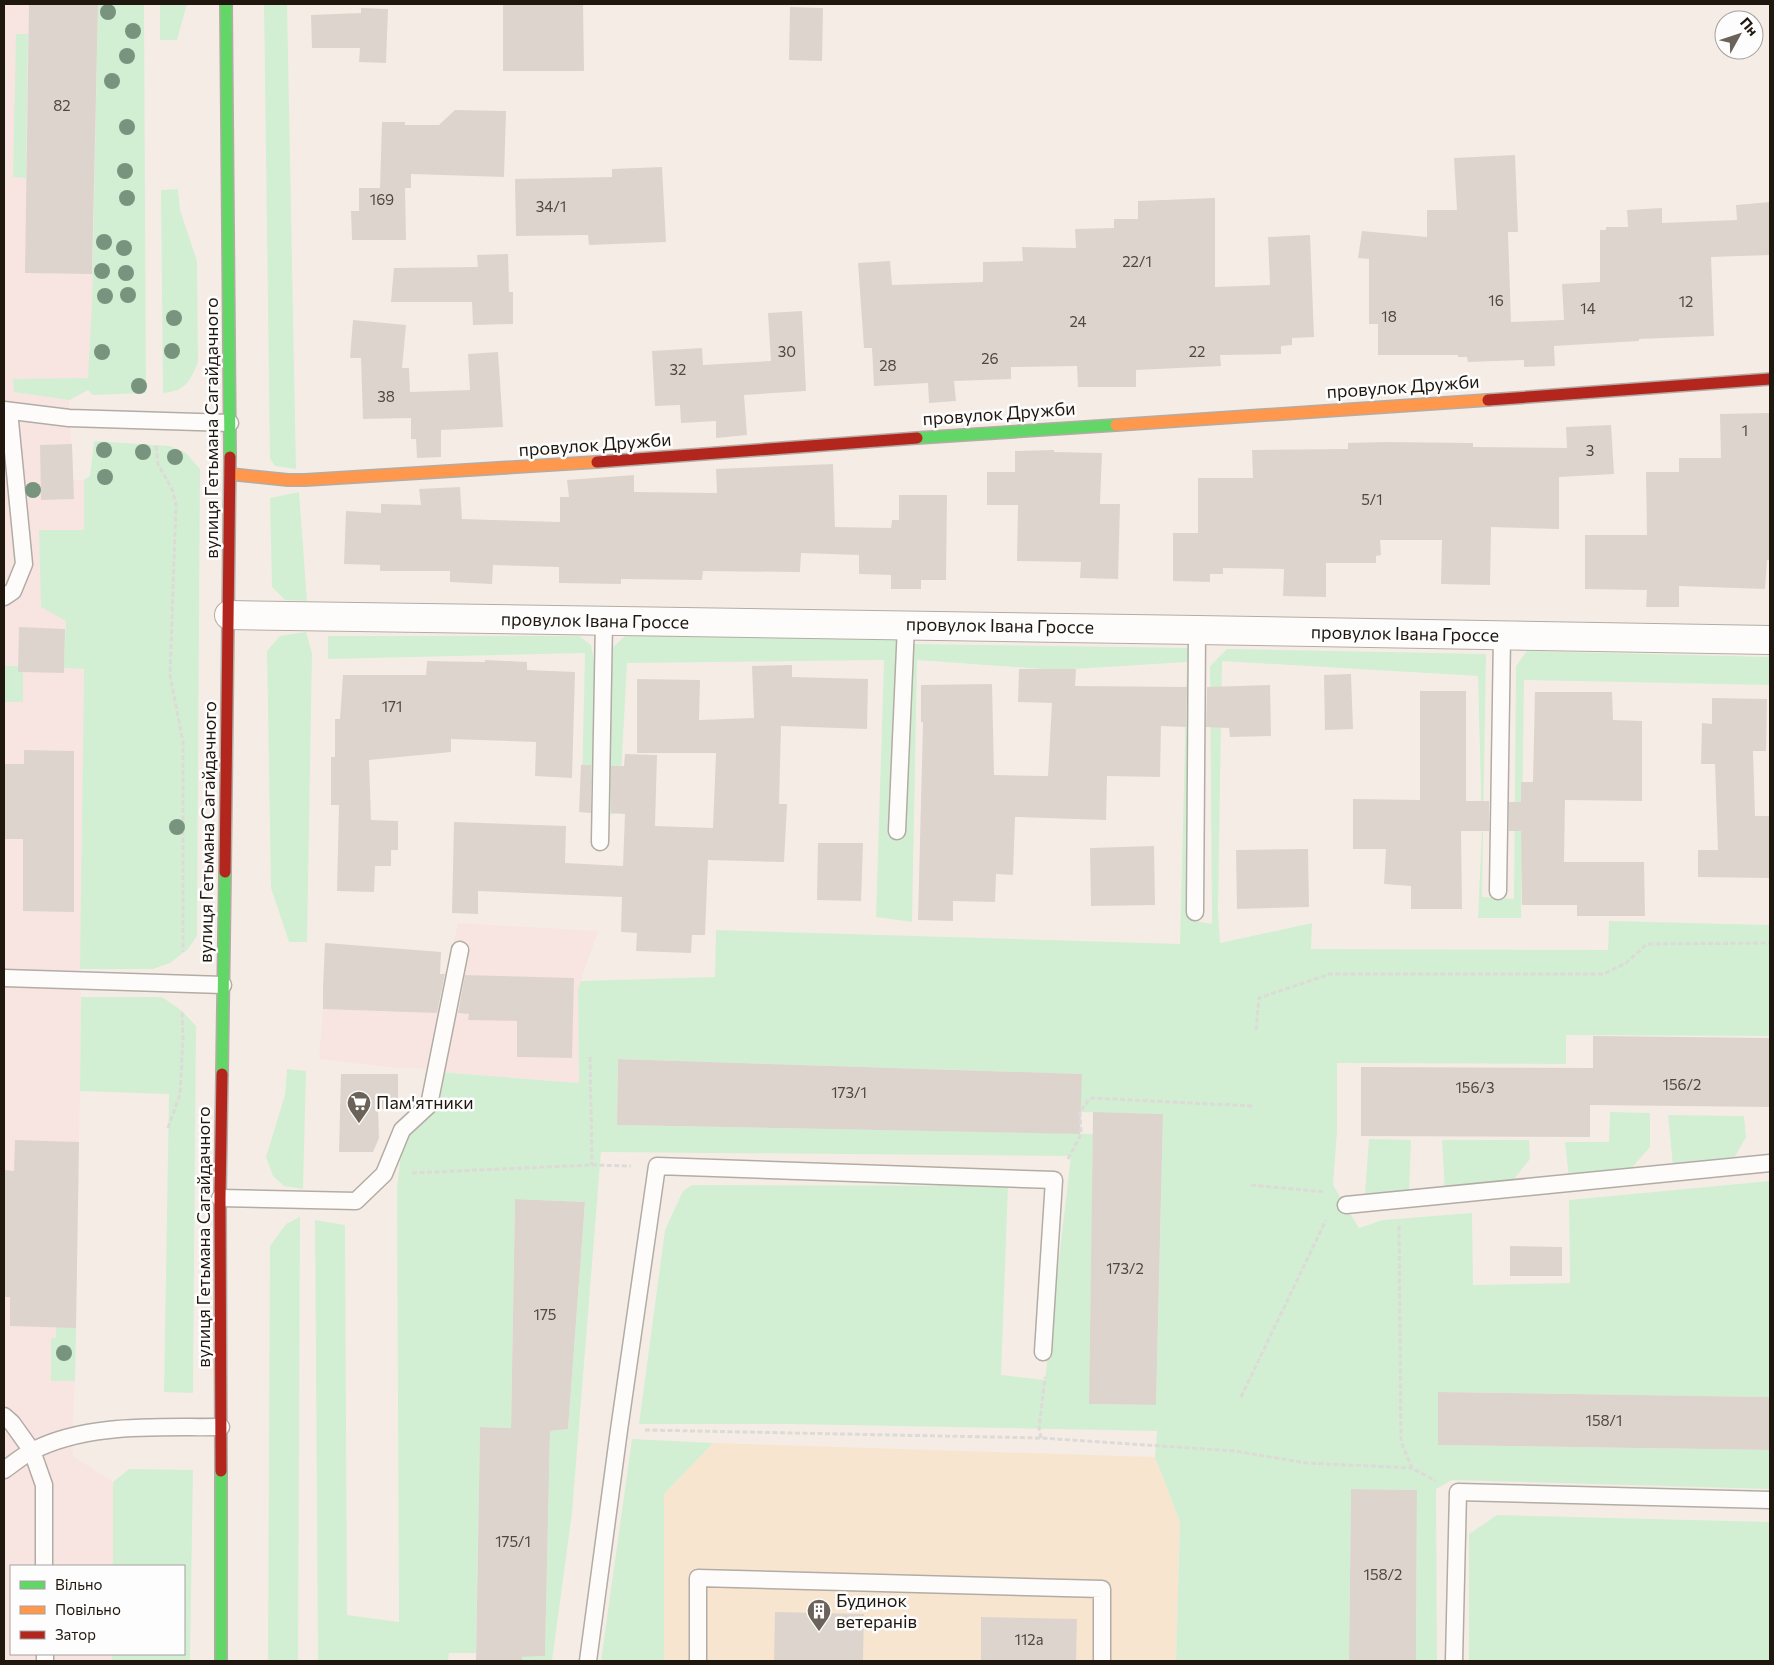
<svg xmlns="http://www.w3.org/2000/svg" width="1774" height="1665" viewBox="0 0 1774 1665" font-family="Commissioner,sans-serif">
<rect width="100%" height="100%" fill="#f5ede5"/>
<g fill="#f8e5e2">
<polygon points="4,4 98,4 92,302 88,390 69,401 73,480 84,480 85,530 80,1085 75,1381 72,1436 73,1456 113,1482 113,1566 11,1566 11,1654 112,1654 112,1661 4,1661"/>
<polygon points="458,923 598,931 578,989 579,1083 439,1072 442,988"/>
<polygon points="325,943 441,952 437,1013 429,1069 397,1068 319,1059 323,1009 323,988"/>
</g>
<polygon fill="#f8e5d0" points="713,1443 1155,1457 1180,1522 1176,1661 664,1661 664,1494"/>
<g fill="#d2efd4" fill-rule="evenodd">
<polygon points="98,4 144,4 146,393 93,395 88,390 69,400 14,392 13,379 88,378 92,302"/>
<polygon points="160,4 187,4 177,40 160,40"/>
<polygon points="264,4 287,4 296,469 275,466 270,459"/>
<polygon points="16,34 28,34 26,178 13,177"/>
<path d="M 178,189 L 180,210 L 197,261 L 198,362 C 190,382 185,391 163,393 L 161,190 Z"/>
<polygon points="94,441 170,446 186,453 200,469 197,936 188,949 170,963 153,969 80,969 84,669 64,668 66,621 41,607 39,530 84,530 84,480 90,476"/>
<polygon points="299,492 307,601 285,600 272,587 270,498"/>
<polygon points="306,632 312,653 307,942 289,942 271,888 267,651 280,636"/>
<path d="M 626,635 L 901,640 L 891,838 L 902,839 L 914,644 L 1194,648 L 1190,920 L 1212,924 L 1210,666 L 1227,649 L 1486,654 L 1482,897 L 1514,899 L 1516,666 L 1527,651 L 1770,657 L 1770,685 L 1524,680 L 1521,918 L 1478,918 L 1482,831 L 1478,676 L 1222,661 L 1218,911 L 1220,943 L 1312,923 L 1311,949 L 1608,950 L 1609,921 L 1770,925 L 1770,1036 L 1566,1035 L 1566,1064 L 1337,1063 L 1337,1132 L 1333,1185 L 1359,1228 L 1383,1220 L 1472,1213 L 1473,1285 L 1570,1283 L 1569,1200 L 1770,1181 L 1770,1397 L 1439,1392 L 1438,1445 L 1770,1450 L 1770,1489 L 1452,1480 L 1436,1489 L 1437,1661 L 1416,1661 L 1417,1490 L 1351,1489 L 1349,1661 L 1176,1661 L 1180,1522 L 1155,1457 L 1157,1431 L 791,1424 L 639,1424 L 665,1230 L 683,1191 L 692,1185 L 1008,1186 L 1001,1375 L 1045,1380 L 1071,1156 L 601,1152 L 572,1513 L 552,1661 L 522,1661 L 522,1657 L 545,1656 L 550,1431 L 568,1429 L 585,1202 L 515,1199 L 511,1428 L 480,1427 L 476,1653 L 449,1653 L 448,1661 L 318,1661 L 315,1220 L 345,1225 L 347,1615 L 399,1622 L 397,1187 L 403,1139 L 439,1072 L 579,1083 L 578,989 L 581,981 L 715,977 L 716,930 L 1180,944 L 1187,662 L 1057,670 L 917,660 L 912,922 L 876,917 L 884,660 L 627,663 L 619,813 L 609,815 L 612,648 ZM 618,1059 L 1081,1074 L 1080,1112 L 1163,1114 L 1156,1405 L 1089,1404 L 1093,1134 L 617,1125 Z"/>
<polygon points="328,636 579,636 591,645 595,665 593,785 582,785 585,653 328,659"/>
<polygon points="4,666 19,666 18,672 23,672 23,702 4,702"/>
<polygon points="81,997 162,997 182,1011 196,1026 193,1393 164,1392 169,1094 80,1091"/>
<polygon points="287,1069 306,1071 303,1189 284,1186 273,1176 266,1157 285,1095"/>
<polygon points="1610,1112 1650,1113 1650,1147 1627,1173 1569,1179 1565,1142 1609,1142"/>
<polygon points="1668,1115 1744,1116 1746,1137 1733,1160 1673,1166"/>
<polygon points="1369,1139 1411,1140 1409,1195 1365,1193"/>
<polygon points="1442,1140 1529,1140 1530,1159 1510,1184 1445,1193"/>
<polygon points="300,1217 298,1661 268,1661 270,1246 286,1224"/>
<polygon points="56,1327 76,1328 75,1381 51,1381 51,1338 56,1338"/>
<polygon points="632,1439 713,1443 664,1494 664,1661 601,1661"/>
<polygon points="129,1469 193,1470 190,1661 112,1661 112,1654 184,1654 184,1566 113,1566 113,1482"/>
<polygon points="1497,1515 1770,1522 1770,1661 1469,1661 1469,1534"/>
</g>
<g fill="#ddd5cd">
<polygon points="29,4 98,4 92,274 25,273"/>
<polygon points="503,4 583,4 584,71 503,71"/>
<polygon points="790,7 823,8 822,61 789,60"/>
<polygon points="361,8 388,9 386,63 359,62 360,48 312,48 311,15 361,13"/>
<polygon points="455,110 506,111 504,177 411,174 411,188 405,188 406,240 352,240 351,211 359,211 359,188 380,188 382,122 405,122 405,125 439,125"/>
<polygon points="1515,155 1518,232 1508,232 1511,322 1564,320 1562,284 1600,282 1600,230 1606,230 1606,227 1628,227 1627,210 1662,208 1662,223 1737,220 1736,205 1770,202 1770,255 1711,257 1714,336 1639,339 1639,341 1554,346 1555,366 1524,367 1524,360 1468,362 1467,357 1458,357 1458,355 1378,355 1378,324 1369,324 1369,259 1358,258 1362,231 1427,237 1427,210 1457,210 1454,158"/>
<polygon points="662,167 666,242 589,245 588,235 516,236 515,179 612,177 612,169"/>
<polygon points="1215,198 1215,287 1270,285 1268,237 1310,235 1314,337 1292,338 1292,345 1281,346 1281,354 1220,355 1221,366 1136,370 1136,387 1078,387 1077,366 1011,367 1011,379 954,381 956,401 929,403 928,383 874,386 872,348 864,348 858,263 890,261 892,285 983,282 983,262 1023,261 1022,247 1076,248 1075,229 1114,228 1114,219 1138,219 1138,201"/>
<polygon points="508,254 509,292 513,292 513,324 473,325 472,302 391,302 394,268 478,267 477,255"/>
<polygon points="802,311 806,391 744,395 747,435 716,438 716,421 681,423 680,405 655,406 652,351 702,348 703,365 771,361 768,313"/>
<polygon points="353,320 406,325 402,368 409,368 410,392 470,390 468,354 498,352 503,427 441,430 441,457 417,458 416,439 411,439 411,418 363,419 361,358 350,358"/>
<polygon points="1769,413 1770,560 1767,560 1765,589 1679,586 1679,607 1646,607 1647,590 1585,589 1585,535 1647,535 1646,472 1679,472 1679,458 1721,458 1720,414"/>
<polygon points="1611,425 1614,474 1559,477 1559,529 1491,527 1490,585 1441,584 1442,540 1380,540 1381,555 1376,556 1376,563 1326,563 1326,597 1283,596 1284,569 1223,568 1223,574 1210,574 1210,582 1173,581 1173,533 1198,533 1198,478 1253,478 1252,450 1348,449 1348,443 1386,442 1473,443 1473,447 1567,448 1566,427"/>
<polygon points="72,444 74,499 41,500 40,445"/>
<polygon points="1054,450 1054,452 1102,453 1100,504 1120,504 1118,579 1080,578 1081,562 1017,561 1018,505 987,505 987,472 1015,472 1015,451"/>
<polygon points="833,464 835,527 891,528 892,520 899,520 899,495 947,495 946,580 921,580 921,589 891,589 891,575 859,574 859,555 801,553 800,572 703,571 702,580 621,579 621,584 559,583 559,567 493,565 492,584 450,582 450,571 380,571 380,565 344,564 346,511 381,513 381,504 421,505 419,489 460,487 462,519 560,522 560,497 569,497 567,480 634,475 634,492 717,493 716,469"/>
<polygon points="19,627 65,629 64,673 18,672"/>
<polygon points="485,660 527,662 527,670 575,672 572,778 535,776 536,742 451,739 451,752 369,760 371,820 398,821 398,850 391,850 391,866 375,866 374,892 337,891 339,805 331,805 331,757 335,757 335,719 340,719 343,675 426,675 427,661 485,662"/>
<polygon points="792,665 792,677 868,679 867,729 781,726 779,804 787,804 784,862 708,860 705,935 692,935 691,953 636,951 637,933 621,932 622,897 478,891 478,914 452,913 454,822 566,826 565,863 623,866 625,814 611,813 611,766 624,766 625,754 657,755 655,826 713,828 716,753 637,753 637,679 700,680 699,720 754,718 752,666"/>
<polygon points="1019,669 1076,669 1075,686 1187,687 1186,727 1161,726 1160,777 1107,776 1106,820 1015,817 1013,875 996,874 995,902 953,901 953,921 918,920 923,722 921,722 921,685 992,684 994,775 1048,776 1052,703 1018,702"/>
<polygon points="1351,674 1353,729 1325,730 1324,675"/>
<polygon points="1270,685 1271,736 1230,737 1229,728 1206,727 1207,687"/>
<polygon points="1420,691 1466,691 1466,801 1489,801 1489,831 1461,831 1462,909 1411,909 1411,886 1384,884 1386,849 1353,849 1353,799 1420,800"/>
<polygon points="1535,692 1612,692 1613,720 1642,721 1642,801 1565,800 1564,862 1644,862 1645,916 1577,916 1577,905 1522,905 1521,831 1509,831 1509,802 1521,802 1521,782 1533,782"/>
<polygon points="1712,698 1767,699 1766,751 1753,751 1755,816 1770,816 1770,878 1698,877 1698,850 1718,850 1715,764 1701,764 1702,723 1712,724"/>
<polygon points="24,750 74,751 74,912 23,911 23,839 4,839 4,764 24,764"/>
<polygon points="581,765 591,765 591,813 579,812"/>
<polygon points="818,843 863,843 861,901 817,900"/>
<polygon points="1154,846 1155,905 1091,906 1090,848"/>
<polygon points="1308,849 1309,907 1237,909 1236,850"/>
<polygon points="325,943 441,952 440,974 445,974 437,1013 323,1009 323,988"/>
<polygon points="465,975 574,978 572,1058 517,1057 517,1021 468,1020 469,1014 458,1013"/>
<polygon points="1593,1036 1770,1038 1770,1107 1590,1105 1590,1137 1361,1136 1361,1067 1593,1068"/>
<polygon points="618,1059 1082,1074 1080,1134 617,1125"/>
<polygon points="341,1074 398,1074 398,1109 378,1109 379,1138 373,1152 339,1152"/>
<polygon points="1093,1112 1163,1114 1156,1405 1089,1404"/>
<polygon points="15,1140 79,1142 76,1328 10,1326 10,1297 4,1297 4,1170 14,1171"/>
<polygon points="515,1199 585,1202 568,1429 550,1431 545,1656 522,1657 522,1661 476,1661 480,1427 511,1428"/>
<polygon points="1510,1246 1562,1247 1562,1276 1510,1276"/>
<polygon points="1438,1392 1770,1397 1770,1450 1438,1445"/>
<polygon points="1351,1489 1417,1490 1416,1661 1349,1661"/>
<polygon points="775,1612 864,1614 863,1661 774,1661"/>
<polygon points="981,1617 1077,1619 1076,1661 981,1661"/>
</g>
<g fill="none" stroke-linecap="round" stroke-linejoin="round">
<defs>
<g id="lane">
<polyline points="4,410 69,418 230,423"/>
<polyline points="4,597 13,591 24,564 9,411"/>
<polyline points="897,831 906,625"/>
<polyline points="600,842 604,621"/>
<polyline points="1498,891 1502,636"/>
<polyline points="1195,912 1197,630"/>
<polyline points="4,978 223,985"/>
<polyline points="220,1198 356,1201 384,1174 402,1130 429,1105 460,950"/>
<polyline points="1346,1205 1770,1163"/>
<polyline points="4,1416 12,1423 32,1451 44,1485 44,1566"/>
<path d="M 4,1470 C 13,1464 22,1456 32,1451 C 88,1422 160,1428 221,1427"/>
<polyline points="45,1654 45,1661"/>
<polyline points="588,1661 619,1430 657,1166 1054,1180 1043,1352"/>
<polyline points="698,1661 698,1578 1102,1589 1102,1661"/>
<polyline points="1454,1661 1458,1492 1770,1500"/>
</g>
<polyline id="street" points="229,615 1197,630 1770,640"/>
<g id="fast">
<polyline points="226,4 230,457"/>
<polyline points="917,438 1116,425"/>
<polyline points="222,1074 225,872"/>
<polyline points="221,1471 221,1661"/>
</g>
<g id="slow">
<polyline points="1116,425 1488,400"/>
<polyline points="230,474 288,480 305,480 597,462"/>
</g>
<g id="jam">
<polyline points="1488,400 1770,379"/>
<polyline points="597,462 917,438"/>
<polyline points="225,872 230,457"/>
<polyline points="221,1471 220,1198 222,1074"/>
</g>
</defs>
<use href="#lane" stroke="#b3aca4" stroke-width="19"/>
<use href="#street" stroke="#b3aca4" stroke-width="30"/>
<use href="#fast" stroke="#b3aca4" stroke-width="14"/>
<use href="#slow" stroke="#b3aca4" stroke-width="14"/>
<use href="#jam" stroke="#b3aca4" stroke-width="14"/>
<g stroke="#dddad7" stroke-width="3" stroke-dasharray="5 2.5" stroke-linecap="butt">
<polyline points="156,446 158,464 172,489 176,504 170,675 183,742 183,952"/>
<polyline points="1256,1030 1259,998 1330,974 1604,974 1626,963 1647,944 1770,943"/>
<polyline points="590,1057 592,1165"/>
<polyline points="168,1128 180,1094 183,1038 182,1011"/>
<polyline points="1068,1159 1081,1134 1080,1112 1090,1098 1253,1106"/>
<polyline points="412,1173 592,1165 631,1166"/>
<polyline points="1251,1185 1325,1192"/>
<polyline points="1399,1226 1401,1442 1412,1468 1436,1481"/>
<polyline points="1241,1397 1326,1220"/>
<polyline points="645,1430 1041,1438 1235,1451 1306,1463 1412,1468"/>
<polyline points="1041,1438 1039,1428 1045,1377"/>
</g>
<use href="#lane" stroke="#fefcfb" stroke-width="16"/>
<use href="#street" stroke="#fefcfb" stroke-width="28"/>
<use href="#fast" stroke="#63d668" stroke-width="11"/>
<use href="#slow" stroke="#ff974d" stroke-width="11"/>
<use href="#jam" stroke="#b3261e" stroke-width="11"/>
</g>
<g fill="#78947e">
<circle cx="108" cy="12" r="8"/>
<circle cx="133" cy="31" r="8"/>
<circle cx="127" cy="56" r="8"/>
<circle cx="112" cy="81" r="8"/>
<circle cx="127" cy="127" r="8"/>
<circle cx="125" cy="171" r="8"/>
<circle cx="127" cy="198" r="8"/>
<circle cx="104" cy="242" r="8"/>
<circle cx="124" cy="248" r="8"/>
<circle cx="102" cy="271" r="8"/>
<circle cx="126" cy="273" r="8"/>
<circle cx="128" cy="295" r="8"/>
<circle cx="105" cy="296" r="8"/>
<circle cx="174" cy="318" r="8"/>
<circle cx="172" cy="351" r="8"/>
<circle cx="102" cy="352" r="8"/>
<circle cx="139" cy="386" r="8"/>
<circle cx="104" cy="450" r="8"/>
<circle cx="143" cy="452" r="8"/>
<circle cx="175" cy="457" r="8"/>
<circle cx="105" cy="477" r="8"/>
<circle cx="33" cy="490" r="8"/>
<circle cx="177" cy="827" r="8"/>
<circle cx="64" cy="1353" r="8"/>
</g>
<defs>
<symbol id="supermarket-pin" viewBox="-11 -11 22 30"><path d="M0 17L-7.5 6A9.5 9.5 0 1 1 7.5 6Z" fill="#6b6259" stroke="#fdfdfd"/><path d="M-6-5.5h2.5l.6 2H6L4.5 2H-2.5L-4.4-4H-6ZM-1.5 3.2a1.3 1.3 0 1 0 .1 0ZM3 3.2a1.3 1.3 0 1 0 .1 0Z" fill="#fff"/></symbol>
<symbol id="building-pin" viewBox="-11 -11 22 30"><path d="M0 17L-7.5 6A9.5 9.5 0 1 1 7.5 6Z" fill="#6b6259" stroke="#fdfdfd"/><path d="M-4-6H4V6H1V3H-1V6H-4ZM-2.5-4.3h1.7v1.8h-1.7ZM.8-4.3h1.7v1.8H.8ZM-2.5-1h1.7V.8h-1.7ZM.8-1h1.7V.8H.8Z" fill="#fff"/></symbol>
</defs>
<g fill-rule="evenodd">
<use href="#supermarket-pin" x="345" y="1089" width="28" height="38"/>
<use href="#building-pin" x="805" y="1597" width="28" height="38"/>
</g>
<g text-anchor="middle" stroke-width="5" stroke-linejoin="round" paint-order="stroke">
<g font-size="15" fill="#50483f">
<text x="62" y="111">82</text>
<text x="382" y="205">169</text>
<text x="551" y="212">34/1</text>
<text x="1137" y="267">22/1</text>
<text x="1496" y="306">16</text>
<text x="1686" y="307">12</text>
<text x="1588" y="314">14</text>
<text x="1389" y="322">18</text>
<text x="1078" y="327">24</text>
<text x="787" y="357">30</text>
<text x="1197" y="357">22</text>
<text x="990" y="364">26</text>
<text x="888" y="371">28</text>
<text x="678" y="375">32</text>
<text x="386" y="402">38</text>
<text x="1745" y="436">1</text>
<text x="1590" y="456">3</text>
<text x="1372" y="505">5/1</text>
<text x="392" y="712">171</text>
<text x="1682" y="1090">156/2</text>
<text x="1475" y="1093">156/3</text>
<text x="849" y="1098">173/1</text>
<text x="1125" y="1274">173/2</text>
<text x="545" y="1320">175</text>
<text x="1604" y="1426">158/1</text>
<text x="513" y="1547">175/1</text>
<text x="1383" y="1580">158/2</text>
<text x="1029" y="1645">112а</text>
</g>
<g font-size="18" fill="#20170e" stroke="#fdfdfd">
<text transform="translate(1403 387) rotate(-4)" y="6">провулок Дружби</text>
<text transform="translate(999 414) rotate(-4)" y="6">провулок Дружби</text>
<text transform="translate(212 428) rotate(-90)" y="6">вулиця Гетьмана Сагайдачного</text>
<text transform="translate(595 445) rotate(-4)" y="6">провулок Дружби</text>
<text transform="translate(595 621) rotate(1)" y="6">провулок Івана Гроссе</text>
<text transform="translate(1000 626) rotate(1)" y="6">провулок Івана Гроссе</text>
<text transform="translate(1405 634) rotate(1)" y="6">провулок Івана Гроссе</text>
<text transform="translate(208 832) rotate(-89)" y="6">вулиця Гетьмана Сагайдачного</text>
<text transform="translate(204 1237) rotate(-90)" y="6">вулиця Гетьмана Сагайдачного</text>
</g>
<g font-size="18" fill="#20170e" stroke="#fdfdfd" text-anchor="start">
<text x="376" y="1109">Пам'ятники</text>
<text x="836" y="1607">Будинок<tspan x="836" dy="21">ветеранів</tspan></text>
</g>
</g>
<rect width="1774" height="1665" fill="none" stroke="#20170e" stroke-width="10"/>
<rect x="10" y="1565" width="175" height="90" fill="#fdfdfd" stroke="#a5a19d"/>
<rect x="20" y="1581" width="25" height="8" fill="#63d668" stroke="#a5a19d"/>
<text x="55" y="1590" font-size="15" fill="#20170e">Вільно</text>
<rect x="20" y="1606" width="25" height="8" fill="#ff974d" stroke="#a5a19d"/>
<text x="55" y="1615" font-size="15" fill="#20170e">Повільно</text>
<rect x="20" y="1631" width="25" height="8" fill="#b3261e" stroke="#a5a19d"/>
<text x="55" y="1640" font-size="15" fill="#20170e">Затор</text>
<g transform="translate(1739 35) rotate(50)"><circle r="24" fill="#fdfdfd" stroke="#a5a19d"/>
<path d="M0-4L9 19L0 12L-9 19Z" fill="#6b6259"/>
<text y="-8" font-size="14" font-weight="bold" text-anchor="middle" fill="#20170e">Пн</text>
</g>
</svg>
